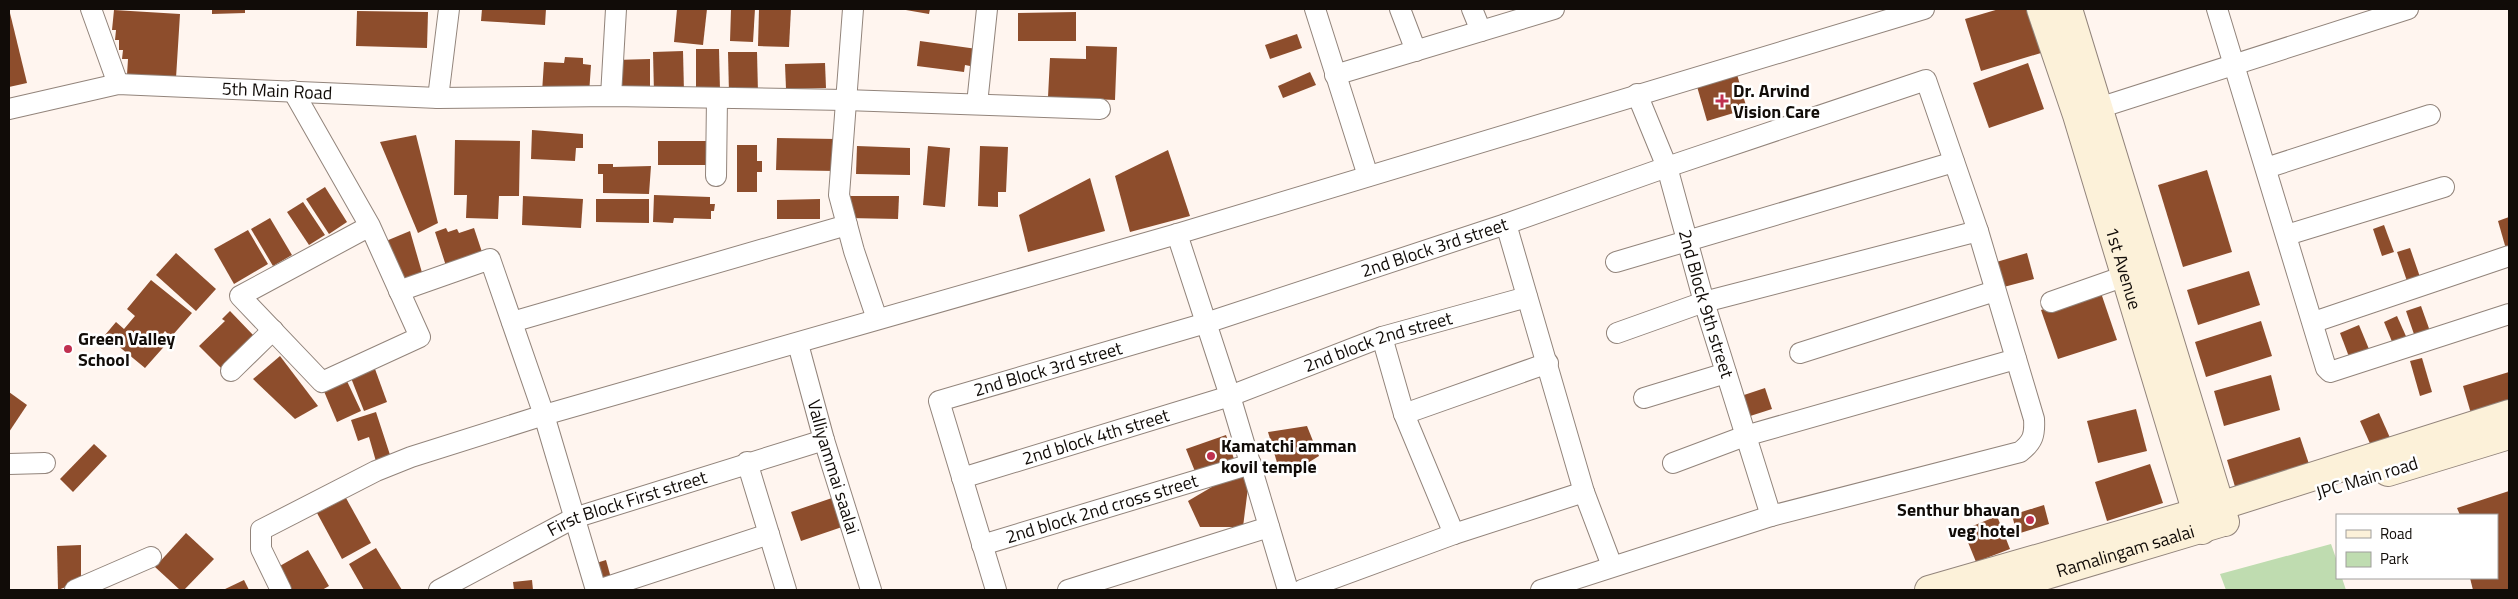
<svg xmlns="http://www.w3.org/2000/svg" width="2518" height="599" viewBox="0 0 2518 599" font-family="'Titillium Web',sans-serif">
<rect width="100%" height="100%" fill="#fff5ef"/>
<polygon fill="#bfdcb0" points="2331,544 2337,561 2337,578 2342,578 2346,590 2226,590 2220,574"/>
<g fill="#8d4d2c">
<polygon points="9,9 27,83 9,87"/>
<polygon points="212,9 245,9 245,13 212,14"/>
<polygon points="482,9 546,9 545,25 481,21"/>
<polygon points="677,9 707,9 703,45 674,42"/>
<polygon points="731,9 755,9 753,42 730,41"/>
<polygon points="759,9 791,9 789,47 758,46"/>
<polygon points="900,9 930,9 929,14"/>
<polygon points="1999,9 2028,9 2041,53 1981,71 1965,19"/>
<polygon points="114,10 180,14 176,78 127,75 128,59 122,59 123,50 119,50 119,40 115,40 116,30 112,30"/>
<polygon points="357,11 428,12 427,48 356,46"/>
<polygon points="1076,12 1076,41 1018,41 1018,13"/>
<polygon points="1297,34 1302,48 1270,59 1265,45"/>
<polygon points="920,41 977,49 975,67 965,65 964,72 917,66"/>
<polygon points="1086,46 1117,47 1115,100 1048,97 1050,58 1086,59"/>
<polygon points="696,49 719,49 720,91 696,91"/>
<polygon points="683,51 684,92 654,93 653,52"/>
<polygon points="728,52 757,52 758,93 729,94"/>
<polygon points="565,57 583,58 583,64 591,65 589,94 542,92 544,62 564,63"/>
<polygon points="650,59 650,91 616,92 615,60"/>
<polygon points="825,63 826,88 786,89 785,64"/>
<polygon points="2028,63 2044,109 1989,128 1973,83"/>
<polygon points="1736,71 1747,109 1707,121 1696,83"/>
<polygon points="1310,72 1316,85 1283,98 1278,86"/>
<polygon points="532,130 583,134 583,148 576,148 575,161 531,159"/>
<polygon points="416,135 438,223 418,233 380,142"/>
<polygon points="777,138 836,139 835,171 776,170"/>
<polygon points="455,140 520,141 519,196 499,196 498,219 466,218 467,195 454,195"/>
<rect x="658" y="141" width="50" height="24"/>
<polygon points="737,145 757,145 757,161 762,161 762,172 757,172 757,192 737,192"/>
<polygon points="857,146 910,148 910,175 856,174"/>
<polygon points="928,146 950,148 945,207 923,205"/>
<polygon points="980,146 1008,147 1006,192 998,192 998,207 978,206"/>
<polygon points="1168,150 1190,216 1130,232 1115,176"/>
<polygon points="598,164 613,164 613,167 651,166 649,194 603,193 603,174 598,174"/>
<polygon points="2207,170 2232,252 2183,267 2158,185"/>
<polygon points="1090,178 1105,231 1028,252 1019,215"/>
<polygon points="325,187 347,222 329,234 306,199"/>
<polygon points="654,195 710,197 710,204 715,204 714,211 711,211 711,219 674,218 673,223 653,222"/>
<polygon points="523,196 583,199 581,228 522,225"/>
<polygon points="849,196 899,196 898,219 848,218"/>
<polygon points="596,199 649,199 649,223 596,222"/>
<polygon points="820,199 820,219 777,219 777,200"/>
<polygon points="303,202 325,235 309,245 287,212"/>
<polygon points="2509,217 2509,249 2506,249 2498,221"/>
<polygon points="270,218 292,255 273,266 251,229"/>
<polygon points="2384,225 2394,252 2382,256 2373,229"/>
<polygon points="446,228 448,232 457,229 459,233 474,228 483,255 447,269 435,232"/>
<polygon points="248,230 268,264 234,284 214,249"/>
<polygon points="410,231 423,276 403,284 386,241"/>
<polygon points="2410,248 2420,277 2407,281 2397,252"/>
<polygon points="176,253 216,289 196,311 156,275"/>
<polygon points="2027,253 2034,279 2000,288 1993,263"/>
<polygon points="2249,271 2260,305 2198,325 2187,290"/>
<polygon points="151,280 192,313 171,337 165,331 162,335 169,341 145,368 105,335 116,322 124,329 135,316 127,309"/>
<polygon points="2100,290 2117,340 2058,359 2041,310"/>
<polygon points="2421,306 2431,334 2416,340 2406,311"/>
<polygon points="230,311 254,336 221,368 199,346 225,321 222,319"/>
<polygon points="2397,316 2409,343 2395,349 2384,322"/>
<polygon points="2261,321 2272,356 2206,377 2195,342"/>
<polygon points="2359,325 2371,354 2351,362 2340,333"/>
<polygon points="280,356 318,406 295,419 253,379"/>
<polygon points="2422,358 2432,392 2420,396 2410,361"/>
<polygon points="375,369 387,402 364,411 351,378"/>
<polygon points="2509,372 2509,406 2472,417 2463,386"/>
<polygon points="2271,375 2280,410 2224,426 2214,391"/>
<polygon points="346,379 361,411 337,422 323,389"/>
<polygon points="1765,388 1772,409 1744,418 1738,397"/>
<polygon points="9,392 27,405 9,432"/>
<polygon points="2136,409 2147,451 2098,463 2087,421"/>
<polygon points="376,412 392,461 377,465 369,437 358,441 351,420"/>
<polygon points="2379,413 2391,440 2372,448 2360,421"/>
<polygon points="1307,426 1319,456 1306,464 1278,466 1268,432"/>
<polygon points="1226,435 1235,462 1196,474 1186,449"/>
<polygon points="2300,437 2310,467 2236,490 2227,460"/>
<polygon points="94,444 107,456 73,492 60,479"/>
<polygon points="1251,464 1243,527 1200,527 1188,501"/>
<polygon points="2150,464 2163,503 2107,521 2095,482"/>
<polygon points="2509,491 2509,590 2473,590 2470,578 2497,578 2497,515 2460,515 2457,508"/>
<polygon points="346,498 371,543 342,559 317,513"/>
<polygon points="832,498 842,527 801,541 791,512"/>
<polygon points="2044,505 2049,524 2017,534 2012,515"/>
<polygon points="1997,516 2010,549 1976,562 1963,530"/>
<polygon points="186,533 214,559 184,590 180,590 155,567"/>
<polygon points="81,545 81,581 58,590 57,546"/>
<polygon points="376,548 402,590 364,590 349,564"/>
<polygon points="308,550 329,586 322,590 291,590 278,567"/>
<polygon points="606,560 611,578 599,582 593,564"/>
<polygon points="244,580 249,590 223,590"/>
<polygon points="532,580 533,590 514,590 513,582"/>
</g>
<g fill="none" stroke-linecap="round" stroke-linejoin="round">
<defs>
<g id="minor">
<polyline points="91,9 118,84"/>
<polyline points="853,9 839,195 854,251 877,319"/>
<polyline points="1315,9 1368,176"/>
<polyline points="1400,9 1416,51"/>
<polyline points="1472,9 1481,31"/>
<polyline points="2217,9 2326,368 2330,372 2509,314"/>
<polyline points="1335,75 1554,9"/>
<polyline points="293,91 370,226 420,337 322,382 240,296 370,226"/>
<path id="s1" d="M 1637,94 L 1667,167 L 1704,302 L 1771,516"/>
<polyline points="611,96 616,9"/>
<polyline points="438,98 449,9"/>
<polyline points="977,104 987,9"/>
<path id="s2" d="M 9,109 L 118,84 L 438,98 L 611,96 L 845,100 L 1100,109"/>
<polyline points="2086,112 2408,9"/>
<polyline points="2266,168 2430,115"/>
<polyline points="716,176 717,98"/>
<polyline points="1506,224 1584,492 1612,566"/>
<polyline points="1177,234 1230,396 1288,590"/>
<polyline points="2287,235 2444,187"/>
<polyline points="1616,262 1954,162"/>
<polyline points="399,291 490,259 544,415 596,590"/>
<polyline points="2051,302 2125,276"/>
<polyline points="512,322 847,225"/>
<polyline points="2314,322 2509,256"/>
<polyline points="1617,333 1704,302 1978,231"/>
<polyline points="1382,337 1404,414 1454,534"/>
<path id="s3" d="M 798,344 L 824,440 L 871,590"/>
<polyline points="1800,353 1995,291"/>
<polyline points="231,371 273,330"/>
<polyline points="1644,398 1726,373"/>
<polyline points="1404,414 1548,363"/>
<polyline points="747,462 786,590"/>
<polyline points="1673,463 1745,436 2016,359"/>
<polyline points="9,464 45,463"/>
<path id="s4" d="M 962,478 L 1230,396 L 1382,337 L 1527,297"/>
<path id="s5" d="M 982,545 L 1251,464"/>
<polyline points="75,590 151,557"/>
<polyline points="281,590 261,549 261,530 376,471 411,457 544,415 1177,234 1924,9"/>
<path id="s6" d="M 439,590 L 574,518 L 824,440"/>
<polyline points="598,590 769,534"/>
<path id="s7" d="M 996,590 L 939,401 L 1206,323 L 1506,224 L 1667,167 L 1926,80 L 1978,231 L 2034,419 C 2035,435 2033,442 2020,452 L 1771,516 L 1541,590"/>
<polyline points="1068,590 1269,527"/>
<polyline points="1302,590 1454,534 1584,492"/>
</g>
<g id="secondary">
<path id="s8" d="M 2041,9 L 2077,115 L 2202,530"/>
<polyline points="2068,9 2225,522"/>
<polyline points="2388,472 2509,435"/>
<polyline points="1929,590 2220,506 2509,414"/>
<path id="s9" d="M 1996,590 L 2220,523"/>
</g>
</defs>
<use href="#minor" stroke="#92847b" stroke-width="22"/>
<use href="#secondary" stroke="#92847b" stroke-width="30"/>
<use href="#minor" stroke="#fff" stroke-width="20"/>
<use href="#secondary" stroke="#fcf1d9" stroke-width="28"/>
</g>
<g fill="#c03050" stroke="#fff" stroke-width="2">
<path d="M1719.5 93.5h5v5h5v5h-5v5h-5v-5h-5v-5h5z"/>
<circle cx="68" cy="349" r="5"/>
<circle cx="1211" cy="456" r="5"/>
<circle cx="2030" cy="520" r="5"/>
</g>
<g text-anchor="middle" stroke-width="5" stroke-linejoin="round" paint-order="stroke">
<g font-size="18" fill="#110c08" stroke="#fff">
<text dy="6" stroke="none"><textPath href="#s2" startOffset="271">5th Main Road</textPath></text>
<text dy="6" stroke="none"><textPath href="#s7" startOffset="716">2nd Block 3rd street</textPath></text>
<text dy="6" stroke="none"><textPath href="#s8" startOffset="272">1st Avenue</textPath></text>
<text dy="6" stroke="none"><textPath href="#s1" startOffset="221">2nd Block 9th street</textPath></text>
<text dy="6" stroke="none"><textPath href="#s4" startOffset="438">2nd block 2nd street</textPath></text>
<text dy="6" stroke="none"><textPath href="#s7" startOffset="311">2nd Block 3rd street</textPath></text>
<text dy="6" stroke="none"><textPath href="#s4" startOffset="140">2nd block 4th street</textPath></text>
<text dy="6" stroke="none"><textPath href="#s3" startOffset="128">Valliyammai saalai</textPath></text>
<text transform="translate(2367 478) rotate(-17)" y="6">JPC Main road</text>
<text dy="6" stroke="none"><textPath href="#s6" startOffset="208">First Block First street</textPath></text>
<text dy="6" stroke="none"><textPath href="#s5" startOffset="125">2nd block 2nd cross street</textPath></text>
<text dy="6" stroke="none"><textPath href="#s9" startOffset="135">Ramalingam saalai</textPath></text>
</g>
<g font-size="18" font-weight="bold" fill="#110c08" stroke="#fff" text-anchor="start">
<text x="1733" y="97">Dr. Arvind<tspan x="1733" dy="21">Vision Care</tspan></text>
<text x="78" y="345">Green Valley<tspan x="78" dy="21">School</tspan></text>
<text x="1221" y="452">Kamatchi amman<tspan x="1221" dy="21">kovil temple</tspan></text>
<text x="2020" y="516" text-anchor="end">Senthur bhavan<tspan x="2020" dy="21">veg hotel</tspan></text>
</g>
</g>
<rect width="2518" height="599" fill="none" stroke="#110c08" stroke-width="20"/>
<rect x="2336" y="514" width="162" height="65" fill="#ffffff" stroke="#a09e9c"/>
<rect x="2346" y="530" width="25" height="8" fill="#fcf1d9" stroke="#a09e9c"/>
<text x="2380" y="539" font-size="15" fill="#110c08">Road</text>
<rect x="2346" y="552" width="25" height="15" fill="#bfdcb0" stroke="#a09e9c"/>
<text x="2380" y="564" font-size="15" fill="#110c08">Park</text>
</svg>
